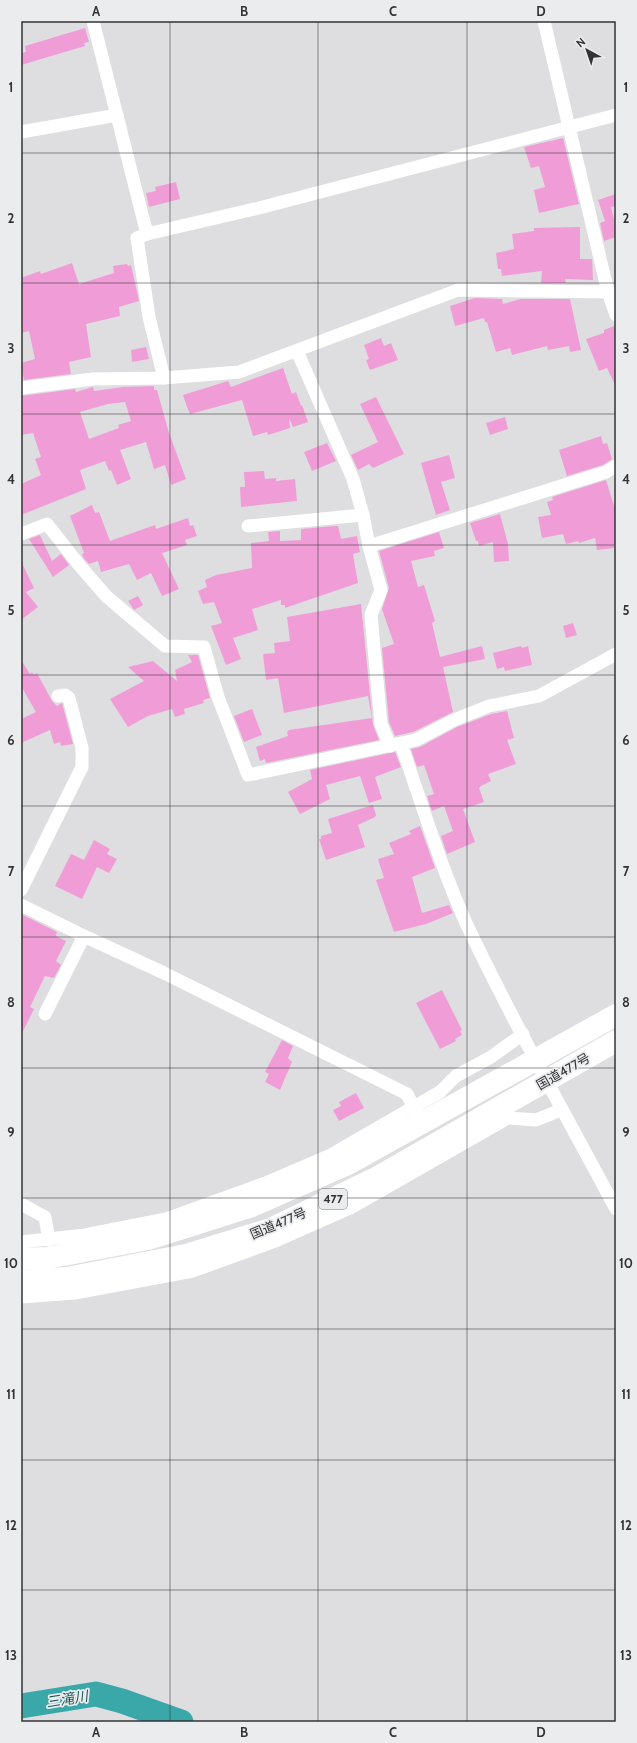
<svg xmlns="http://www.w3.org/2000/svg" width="637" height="1743" viewBox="0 0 637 1743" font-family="Cabin,'Noto Sans JP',sans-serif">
<rect width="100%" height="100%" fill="#dedee1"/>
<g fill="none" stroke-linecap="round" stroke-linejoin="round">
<polyline stroke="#3aa8a9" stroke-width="25" points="21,1706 96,1694 122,1701 181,1722"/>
</g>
<g fill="#f09dd7" fill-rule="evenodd">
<polygon points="85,28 89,42 84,43 85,46 21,65 21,53 26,52 25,46"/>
<polygon points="563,138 579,204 539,213 534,190 545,187 539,166 531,168 524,147"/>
<polygon points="176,182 180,199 149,207 146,193 156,191 155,187"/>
<polygon points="616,194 616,206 611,207 616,227 616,237 604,241 600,223 605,221 598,200"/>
<polygon points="580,227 580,259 592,259 593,280 565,279 566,283 541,283 542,271 502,276 501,269 498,269 496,253 514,249 512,234 534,231 534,228"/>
<polygon points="72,263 79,284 114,273 113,266 127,264 128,266 131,265 139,301 119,307 120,316 86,324 91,357 69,362 71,374 24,380 21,363 35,359 29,331 21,333 21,278 40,271 41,274"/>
<polygon points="475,298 502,299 503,304 521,299 570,299 581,350 570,352 569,346 548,350 547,346 512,355 510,348 496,352 487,322 485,322 484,318 455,326 450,306"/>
<polygon points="614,326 616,329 616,387 607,368 599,371 586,339 604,333 604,330"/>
<polygon points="381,338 384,346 391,343 398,360 370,370 366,360 369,359 364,345"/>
<polygon points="146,347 149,359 132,362 131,350"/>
<polygon points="283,368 292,394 296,392 301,406 302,405 308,422 293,427 289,418 290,428 268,435 267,432 253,436 242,400 190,414 187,407 183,395 228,381 231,387"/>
<path d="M 154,386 L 154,390 L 157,390 L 169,433 L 186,479 L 171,485 L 165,465 L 154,469 L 146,442 L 120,450 L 131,479 L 117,485 L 111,470 L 109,471 L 105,461 L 80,470 L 86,489 L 21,515 L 21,484 L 41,475 L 35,459 L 41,457 L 33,433 L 21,435 L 21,396 L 75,389 L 76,392 L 93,387 L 94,391 L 123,387 ZM 125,402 L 131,421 L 118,425 L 119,428 L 89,439 L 80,412 L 108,404 Z"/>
<polygon points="376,397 404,454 373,468 369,464 358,470 351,455 378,442 360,404"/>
<polygon points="505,417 508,429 490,435 486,423"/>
<polygon points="601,436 603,444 607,443 612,459 603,465 567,476 559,450"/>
<polygon points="327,443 336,461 312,471 304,452"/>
<polygon points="449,455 455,478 441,482 450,510 436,515 421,463"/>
<polygon points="264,471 265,479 276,478 276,481 295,479 297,501 241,507 240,487 245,487 244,472"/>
<polygon points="606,480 616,512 616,543 614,544 614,548 597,550 595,538 579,543 578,541 566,544 563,534 542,538 538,517 551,515 547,502 553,500 552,497"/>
<polygon points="92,505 95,513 99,512 110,541 155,525 156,529 188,518 190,526 193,525 197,536 185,540 187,545 162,553 179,589 162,596 151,573 137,580 129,564 101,572 98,561 89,564 83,557 82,554 84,553 70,516"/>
<polygon points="500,514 508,544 509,561 494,562 493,542 479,546 478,541 476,541 470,523"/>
<polygon points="334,526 338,526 341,539 357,536 360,552 353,554 358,583 285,608 285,605 281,605 281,600 252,609 258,630 233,638 241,659 226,665 211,626 222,623 214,602 203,604 198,591 207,587 205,580 216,575 252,568 251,543 269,541 268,532 280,531 280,541 301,540 301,529"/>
<polygon points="439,532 444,548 434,551 435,556 411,561 418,587 424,585 435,621 432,623 440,657 482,646 485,659 443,667 453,712 413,732 395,736 389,722 382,648 394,644 382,609 389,588 379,551"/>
<polygon points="40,535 52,561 61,554 69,565 53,577 29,539"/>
<polygon points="21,561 34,588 26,592 38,607 21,620"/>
<polygon points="138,596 143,605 134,610 128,601"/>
<polygon points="361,604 373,725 379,740 266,763 265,759 260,761 256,747 288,736 287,732 289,730 372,718 368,696 284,713 278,678 266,680 263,654 275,653 274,643 290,641 287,617"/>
<polygon points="573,623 577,635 566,638 563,626"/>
<polygon points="521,646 522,648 528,646 532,665 505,671 504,667 497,669 493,653"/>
<polygon points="188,655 198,655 210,698 203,700 204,703 184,709 185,714 175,717 172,709 148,716 128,727 110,699 144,681 128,667 153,661 177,681 175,670 192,662"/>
<polygon points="21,660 30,674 32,672 34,675 37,673 52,701 57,706 62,703 73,744 61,746 60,742 54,744 50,730 21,743 21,719 36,712 21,686"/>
<polygon points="252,709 262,735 244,742 234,716"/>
<polygon points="507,711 514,738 507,740 516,764 488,774 491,781 481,786 479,788 484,802 463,809 475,842 447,854 441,836 453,831 444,806 432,811 427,796 434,794 424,765 417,767 411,749 420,747 457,727 491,714"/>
<polygon points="395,752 401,767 375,777 382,799 369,803 360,776 326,785 330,799 300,814 288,792 312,779 310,770"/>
<polygon points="373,805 376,815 375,817 358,825 365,847 326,860 319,839 321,839 321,836 332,833 328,819"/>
<polygon points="420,826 435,868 412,877 422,913 449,905 453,913 426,924 394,932 376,880 384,878 378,859 394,854 389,843 411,834 409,831"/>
<polygon points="94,840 110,849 107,854 117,859 109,873 97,867 82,899 55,886 71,854 84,860"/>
<polygon points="21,914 57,932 56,936 66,941 56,961 61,965 54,978 45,976 30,1007 34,1009 21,1035"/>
<polygon points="442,990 462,1030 460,1031 462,1035 455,1039 456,1041 440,1049 416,1003"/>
<polygon points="282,1040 293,1046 288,1058 292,1062 280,1090 265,1082 269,1074 265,1072"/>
<polygon points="356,1093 364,1108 339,1121 333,1110 341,1106 339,1102"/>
</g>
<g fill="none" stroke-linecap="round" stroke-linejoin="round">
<g stroke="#fff" stroke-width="13">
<polyline points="93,21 147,234"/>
<polyline points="544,21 608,292 616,315"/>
<polyline points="21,132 117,115"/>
<polyline points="297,351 353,479 363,515 369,546 381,590 371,615 381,724 390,746"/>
<polyline points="164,378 149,317 137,238 147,234 259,208 616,115"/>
<polyline points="21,388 93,379 164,378 239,372 458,290 616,292"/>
<polyline points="248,526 363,515"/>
<polyline points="21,534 47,524 80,566 106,596 165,646 204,647 218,697 248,775 416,740 454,720 489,706 539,696 616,654"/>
<polyline points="369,546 606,472 616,466"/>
<path d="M 401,744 C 422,804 440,865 466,923 C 512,1020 565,1114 616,1209"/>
<polyline points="21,890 82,767 82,748 69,698 65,695 58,696"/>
<polyline points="21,905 84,936 45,1014"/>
<polyline points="84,936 164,973 407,1094 417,1114"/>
<polyline points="21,1204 45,1217 49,1240"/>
<polyline points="21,1242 85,1235 166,1219 268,1182 331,1155 440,1092 456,1076 491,1057 523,1034"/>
<polyline points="21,1297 75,1293 193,1271 273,1242 352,1207 508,1118 536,1120 561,1110"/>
</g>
<g stroke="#fff" stroke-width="22">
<polyline points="21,1259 47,1258 148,1239 252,1206 348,1164 616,1015"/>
<polyline points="21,1281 67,1278 186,1255 271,1229 376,1178 616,1041"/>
</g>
</g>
<path fill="none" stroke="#333334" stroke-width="1" stroke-opacity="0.55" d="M 170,21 L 170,1722M 318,21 L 318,1722M 467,21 L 467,1722M 21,153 L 616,153M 21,283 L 616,283M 21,414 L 616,414M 21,545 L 616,545M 21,675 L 616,675M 21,806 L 616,806M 21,937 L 616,937M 21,1068 L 616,1068M 21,1198 L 616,1198M 21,1329 L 616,1329M 21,1460 L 616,1460M 21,1590 L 616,1590"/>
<g text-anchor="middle" stroke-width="3.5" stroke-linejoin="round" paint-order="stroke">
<rect fill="#ebecee" stroke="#6a6a6c" stroke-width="1" x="319" y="1189" width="28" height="20" rx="3"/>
<g font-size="12" font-weight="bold" fill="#333334">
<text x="333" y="1203">477</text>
</g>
<g font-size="13" fill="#333334" stroke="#ebecee">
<text transform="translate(563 1071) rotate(-30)" y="5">国道477号</text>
<text transform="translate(278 1223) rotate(-23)" y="5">国道477号</text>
</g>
<g font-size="14" font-style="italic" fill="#185556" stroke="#ebecee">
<text transform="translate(67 1699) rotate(-9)" y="5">三滝川</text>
</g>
</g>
<rect width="637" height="1743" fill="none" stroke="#ebecee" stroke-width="44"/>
<g transform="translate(587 50) rotate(320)" stroke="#ebecee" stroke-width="3" paint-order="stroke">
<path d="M0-3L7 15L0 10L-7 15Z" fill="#333334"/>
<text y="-6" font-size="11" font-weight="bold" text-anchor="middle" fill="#333334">N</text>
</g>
<rect x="22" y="22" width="593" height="1699" fill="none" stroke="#333334" stroke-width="1.5"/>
<g font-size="13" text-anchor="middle" font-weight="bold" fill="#333334">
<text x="96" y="16">A</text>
<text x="244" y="16">B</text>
<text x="393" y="16">C</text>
<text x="541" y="16">D</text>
<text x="11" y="92">1</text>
<text x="626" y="92">1</text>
<text x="11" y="223">2</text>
<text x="626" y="223">2</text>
<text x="11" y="353">3</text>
<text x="626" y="353">3</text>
<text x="11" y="484">4</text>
<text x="626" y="484">4</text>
<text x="11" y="615">5</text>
<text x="626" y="615">5</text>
<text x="11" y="745">6</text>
<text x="626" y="745">6</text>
<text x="11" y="876">7</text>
<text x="626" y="876">7</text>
<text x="11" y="1007">8</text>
<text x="626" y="1007">8</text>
<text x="11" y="1137">9</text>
<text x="626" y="1137">9</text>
<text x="11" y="1268">10</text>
<text x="626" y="1268">10</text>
<text x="11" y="1399">11</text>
<text x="626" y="1399">11</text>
<text x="11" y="1530">12</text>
<text x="626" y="1530">12</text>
<text x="11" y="1660">13</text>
<text x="626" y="1660">13</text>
<text x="96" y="1737">A</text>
<text x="244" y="1737">B</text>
<text x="393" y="1737">C</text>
<text x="541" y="1737">D</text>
</g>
</svg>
